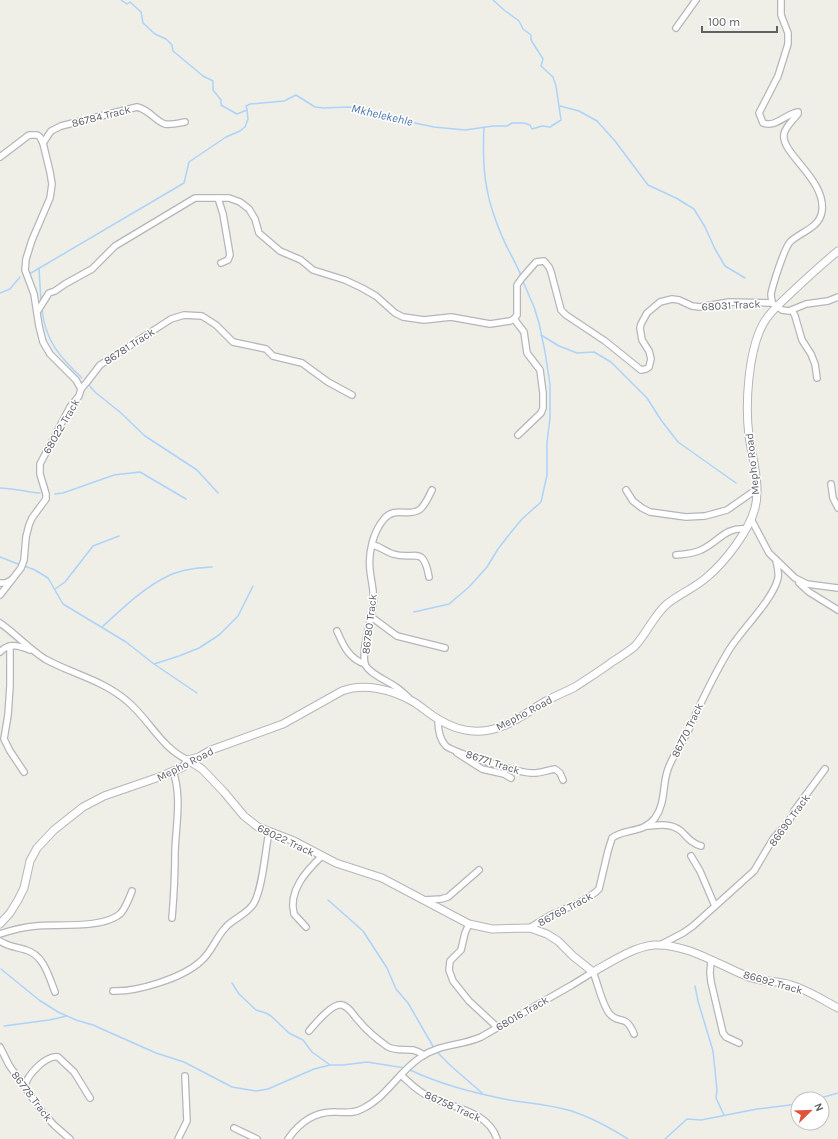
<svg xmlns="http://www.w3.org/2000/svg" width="838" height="1139" viewBox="0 0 838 1139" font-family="Karla,sans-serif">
<rect width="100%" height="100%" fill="#efeee7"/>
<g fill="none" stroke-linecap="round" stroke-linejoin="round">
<g stroke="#acd4fb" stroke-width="1.5">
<polyline points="121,0 127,4 130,2 141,12 143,23 155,34 166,39 172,45 173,51 203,76 213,81 213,90 221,100 221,105 237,114 247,110 246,106 250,104 284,101 296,95 315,107 323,108 350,107 359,111 373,111 410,122 434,127 465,130 493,126 507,126 512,123 524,123 530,125 532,129 542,126 550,127 561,120 556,86 553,77 541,66 543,59 531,40 531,35 523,29 519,21 504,10 493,0"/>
<polyline points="560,106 579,111 597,121 615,141 648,185 676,198 694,209 705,227 715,249 725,266 745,278"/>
<path d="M 484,127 C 483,147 483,170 487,189 C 490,207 500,234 509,251 C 513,259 518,267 521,276"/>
<polyline points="39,268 41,302"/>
<polyline points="31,273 184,183 189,162 226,137 240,131 245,127 248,119 247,110"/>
<polyline points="0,293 10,289 20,277"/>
<path d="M 42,309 C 45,341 60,357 82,378"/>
<polyline points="541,335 559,346 577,353 594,352 611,362 647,398 661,420 678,442 736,483"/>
<polyline points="88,384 95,392 121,413 145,436 197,470 218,493"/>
<path d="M 0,488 C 13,488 26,492 40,493"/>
<polyline points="55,494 63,493 114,475 140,472 186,499"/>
<polyline points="0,557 18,564"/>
<polyline points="24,566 35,570 48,578 63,604 126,642 154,664 197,693"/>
<polyline points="55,589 65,582 93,546 119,536"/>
<polyline points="414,612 449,604 469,587 487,567 498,549 512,531 522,519 541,502 547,475 547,443 550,418 550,384 545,352 539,323 534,307 522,279"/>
<path d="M 102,627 C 123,608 144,587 170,575 C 183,569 198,568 212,567"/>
<polyline points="154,664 179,656 199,648 219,635 238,616 253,586"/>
<polyline points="328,900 363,931 387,968 396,989 408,1003 434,1048"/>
<polyline points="1,969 39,1000 58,1012 76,1020 93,1025 156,1053 184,1062 232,1087 256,1091 268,1089 314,1069 330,1065 343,1065 367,1062 405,1068"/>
<polyline points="232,983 239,994 256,1010 266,1013 271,1016 289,1033 303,1040 312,1052 330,1065"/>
<polyline points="695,986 698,1001 713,1051 717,1090 716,1098 724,1115"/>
<polyline points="4,1026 49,1020 67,1016"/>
<polyline points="436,1051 451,1066 482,1093"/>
<path d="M 408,1069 C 439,1084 471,1092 504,1099 C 525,1103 547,1104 568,1110 C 589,1116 609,1127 628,1139"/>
<polyline points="817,1099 838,1093"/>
<polyline points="665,1139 687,1119 701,1120 757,1109 798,1104"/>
</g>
<defs>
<g id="minor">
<polyline points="676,28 696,0"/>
<path d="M 43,143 L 51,131 L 61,126 L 137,107 C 150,110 155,121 165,124 C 171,125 179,123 185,122"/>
<polyline points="0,157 29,135 37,135 40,137 43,143 50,172 52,184 50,198 32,240 26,259 25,270 34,294 39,326 43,342 50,354 76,380 81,389 79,396 70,407 40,464 40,474 46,494 46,499 32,518 29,525 26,537 24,560 21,568 0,595"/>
<polyline points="218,198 223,214 230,255 228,260 221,263"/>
<path d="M 772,303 C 772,300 771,297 771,294 C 773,284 784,249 790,242 C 800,232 820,228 822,211 C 826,179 780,153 784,134 C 785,127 793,120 798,114 L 798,112 C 785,114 776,128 763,123 L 759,113 L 778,76 L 788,44 L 788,33 L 781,15 L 781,0"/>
<polyline points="792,310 795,316 802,340 811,354 815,364 817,378"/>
<polyline points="37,312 49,293 55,291 65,284 92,269 115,246 195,198 229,198 240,202 249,209 255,219 259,233 280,251 301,260 313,270 345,280 362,288 376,296 395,313 403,317 424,320 451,317 490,324 510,321 514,319 517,315 517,285 522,278 536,262 544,261 549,267 551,272 561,310 566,315 605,341 641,370 646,369 649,367 651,359 649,351 642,340 640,328 641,324 647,313 660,302 672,299 679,300 692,306 700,307 729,302 772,303 782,310 789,311 806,304 828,301 838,297"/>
<polyline points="514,319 524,332 527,353 540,370 543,393 543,408 541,413 518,435"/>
<polyline points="81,389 87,382 100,365 171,319 184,315 202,316 216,325 233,342 266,349 273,356 302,363 328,382 352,395"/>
<polyline points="831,484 833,498 838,508"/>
<polyline points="626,490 633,501 642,508 650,512 686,517 705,516 727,510 757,489"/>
<polyline points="751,519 769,553 795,578 807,584 838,588"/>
<path d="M 373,545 C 381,547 386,552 393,554 C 415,561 423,544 429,577"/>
<path d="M 676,555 C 684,554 693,554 701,550 C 719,542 724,527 746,529"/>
<polyline points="0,583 6,583 11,580"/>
<polyline points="799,583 809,592 838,610"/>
<polyline points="370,616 397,636 445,648"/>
<path d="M 0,623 C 16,634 29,649 45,659 C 72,674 103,680 127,701 C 149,719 161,748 188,760"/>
<path d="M 337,631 C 343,645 349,659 365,664"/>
<polyline points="10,646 10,686 8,715 4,739 10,751 24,772"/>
<path d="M 0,652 C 9,642 20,646 30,650"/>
<path d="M 408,697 C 404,694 401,690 396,687 C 388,681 368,673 365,664 C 361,650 372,618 373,604 C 375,592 371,582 370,570 C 368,553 373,532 384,519 C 395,506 408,517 419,510 C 425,506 429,496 432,490"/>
<path d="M 438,720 C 438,728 439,739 446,746 C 453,752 519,773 531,773 C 539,774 547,770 555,769 L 560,773 L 563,780"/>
<polyline points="457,753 482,769 504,774 511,778"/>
<path d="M 648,826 C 659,825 671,823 681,831 C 687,837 692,844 701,846"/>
<polyline points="691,856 700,871 715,906"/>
<polyline points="424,900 441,899 448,897 479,870"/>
<path d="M 172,918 C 174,895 175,873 175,851 C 176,824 182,797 173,771"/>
<polyline points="469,924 465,933 461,950 450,961 449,970 453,981 469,1001 497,1027"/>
<path d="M 306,927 L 294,914 C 288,891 306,871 322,856"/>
<path d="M 530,928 C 537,923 544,919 551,915 C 568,907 586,902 599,889 L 608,851 L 612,838 C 625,828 643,834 655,818 C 666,803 662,785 668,769 C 673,755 683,742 689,729 C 701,702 714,675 729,650 C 742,629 773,600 778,578 C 779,571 777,566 776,560"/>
<path d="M 0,934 C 12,930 24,927 36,926 C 57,924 105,929 121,913 C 126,907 129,899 132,891"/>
<path d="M 0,941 C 9,947 17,947 26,950 C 44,955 49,977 55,992"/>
<polyline points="660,945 683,933 693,926 754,871 773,839 789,821 794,811 825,769"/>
<polyline points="711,960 710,973 711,982 723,1033 726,1037 739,1043"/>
<path d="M 113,991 C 137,992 183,978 201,961 C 212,952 216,937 226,927 C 234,918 248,914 254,903 C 263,887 265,851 269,832"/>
<path d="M 309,1031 C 315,1024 332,1003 342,1005 C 350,1007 353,1015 358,1020 C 366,1030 378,1040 388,1047 C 396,1051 404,1049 413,1050 C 417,1051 421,1053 424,1055"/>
<polyline points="0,1047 9,1065 43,1113 54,1125 70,1139"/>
<path d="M 401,1075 C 410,1083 417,1091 428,1096 C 451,1108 488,1110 497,1139"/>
<path d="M 25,1086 C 27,1075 46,1055 58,1057 L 74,1072 L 90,1098"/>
<polyline points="234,1128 257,1139"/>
<polyline points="178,1139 187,1121 185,1076"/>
<path d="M 288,1139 C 299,1123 315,1111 336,1112 C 345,1112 353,1114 362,1109 C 387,1097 399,1071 421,1057 C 439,1044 461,1046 481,1037 L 572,985 L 593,972 C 598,984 602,1004 609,1013 C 619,1026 625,1012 634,1034"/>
</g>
<g id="tertiary">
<path d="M 188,760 L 202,769 L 224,792 L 244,816 L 258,827 L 294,841 L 336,863 L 382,878 L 469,924 L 492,929 L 530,928 L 547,934 L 558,941 L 573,956 L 593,972 C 611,962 633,947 654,945 C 687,943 720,966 749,977 C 763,982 778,981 791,985 C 808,990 823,1000 838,1008"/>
<path d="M 0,924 L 10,913 L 18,900 L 24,888 L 30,861 L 37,848 L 54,830 L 83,807 L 104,796 L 162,776 L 183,767 L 188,760 L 199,757 L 211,750 L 283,724 L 342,691 C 364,683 391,689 412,701 C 421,706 429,714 438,719 C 457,731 479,735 500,727 C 516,722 530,710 546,701 C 555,696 565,692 575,687 C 587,679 600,671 612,662 C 620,657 628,652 635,646 C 647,633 654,615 667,604 C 679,594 695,588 707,577 C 725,562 749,531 755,508 C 761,486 752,457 749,436 C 745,405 748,352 763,324 C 770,311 782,302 793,291 C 807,278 822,264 838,251"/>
</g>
</defs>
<use href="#minor" stroke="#b4b6ba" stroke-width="8"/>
<use href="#tertiary" stroke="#b4b6ba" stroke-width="9"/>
<use href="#minor" stroke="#fff" stroke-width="5.5"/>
<use href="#tertiary" stroke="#fff" stroke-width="7"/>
</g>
<g text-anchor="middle" stroke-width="3" stroke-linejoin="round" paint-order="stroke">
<g font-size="11" fill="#5e6166" stroke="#fff">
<text transform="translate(101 116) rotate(-14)" y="4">86784 Track</text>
<text transform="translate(731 305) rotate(-3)" y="4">68031 Track</text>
<text transform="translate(129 346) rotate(-33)" y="4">86781 Track</text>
<text transform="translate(61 426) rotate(-60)" y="4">68022 Track</text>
<text transform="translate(752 464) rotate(-96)" y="4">Mepho Road</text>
<text transform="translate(369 624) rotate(-83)" y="4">86780 Track</text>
<text transform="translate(524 713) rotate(-28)" y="4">Mepho Road</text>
<text transform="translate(687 730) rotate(-64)" y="4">86770 Track</text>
<text transform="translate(493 762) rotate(18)" y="4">86771 Track</text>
<text transform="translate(185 764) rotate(-27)" y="4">Mepho Road</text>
<text transform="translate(789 820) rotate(-54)" y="4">86690 Track</text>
<text transform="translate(286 840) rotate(25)" y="4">68022 Track</text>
<text transform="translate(565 909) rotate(-28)" y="4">86769 Track</text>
<text transform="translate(773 982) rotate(16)" y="4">86692 Track</text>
<text transform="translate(522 1013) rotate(-30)" y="4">68016 Track</text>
<text transform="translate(32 1096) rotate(53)" y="4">86778 Track</text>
<text transform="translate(453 1106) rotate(24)" y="4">86758 Track</text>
</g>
<g font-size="12" font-style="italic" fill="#4874ad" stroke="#fff">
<text transform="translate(382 115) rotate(13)" y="4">Mkhelekehle</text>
</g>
</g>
<g transform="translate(810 1111) rotate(67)"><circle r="19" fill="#ffffff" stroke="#bfc0c2"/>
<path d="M0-3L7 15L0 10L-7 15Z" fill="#e1523c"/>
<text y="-6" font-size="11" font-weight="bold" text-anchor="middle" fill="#5e6166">N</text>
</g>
<path d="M702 26v6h75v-6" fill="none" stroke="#5e6166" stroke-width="2"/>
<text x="708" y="26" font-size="12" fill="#5e6166" stroke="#ffffff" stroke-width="3" paint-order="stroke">100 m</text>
</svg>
